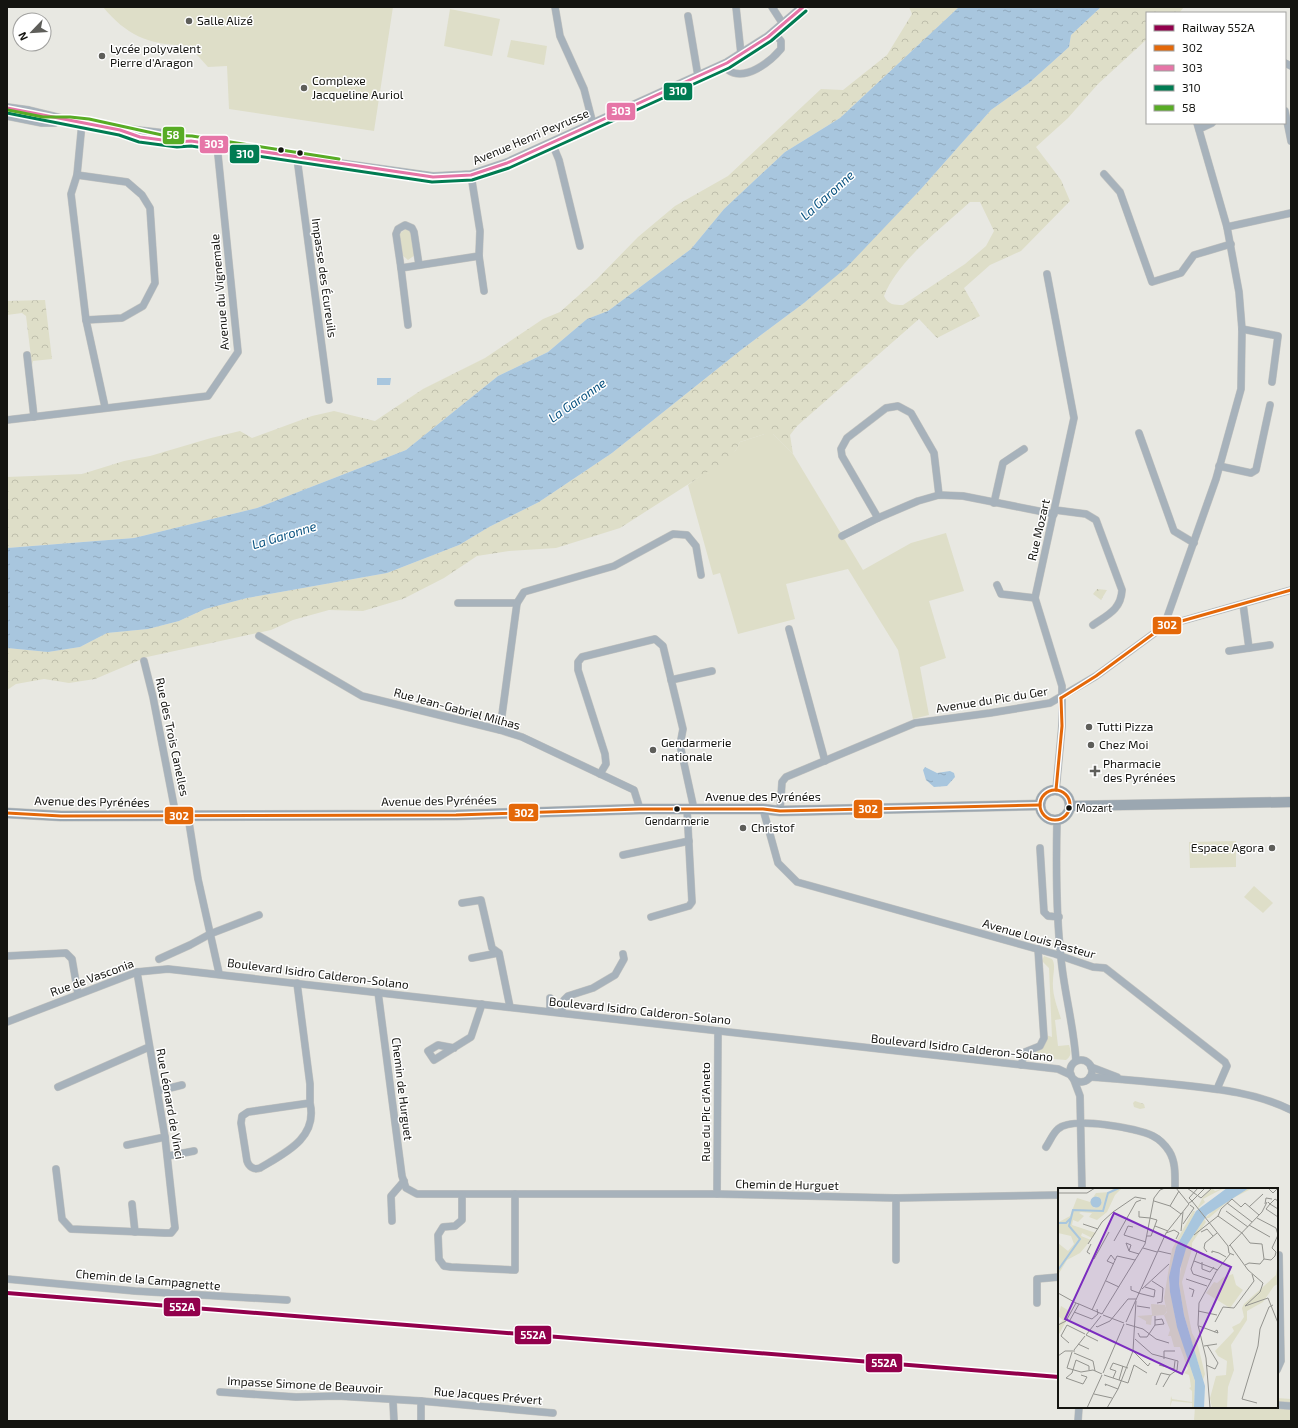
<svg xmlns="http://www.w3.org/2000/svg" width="1298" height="1428" viewBox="0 0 1298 1428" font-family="'Exo 2',sans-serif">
<defs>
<pattern id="forest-crowns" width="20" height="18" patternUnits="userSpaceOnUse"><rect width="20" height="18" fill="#dedec8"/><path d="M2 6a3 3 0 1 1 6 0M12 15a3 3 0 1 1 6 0" fill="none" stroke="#bebeab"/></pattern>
<pattern id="water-ripples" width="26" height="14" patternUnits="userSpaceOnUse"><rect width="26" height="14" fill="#a8c6de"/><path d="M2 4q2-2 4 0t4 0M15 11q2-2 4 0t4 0" fill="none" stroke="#90a9bd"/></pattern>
</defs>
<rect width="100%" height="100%" fill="#e8e8e2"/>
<g fill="#dedec8">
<path d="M 103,7 L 393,7 L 374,131 L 229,109 L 227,66 L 208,67 L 188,45 C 151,46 127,36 103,7 Z"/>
<polygon points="450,9 500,19 492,56 444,46"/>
<polygon points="511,40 547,46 544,65 507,57"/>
<polygon points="406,229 411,232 415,255 408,260 402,255 399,234"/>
<polygon points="765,434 773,434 793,454 863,570 911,543 946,533 964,591 929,601 946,658 920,667 929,715 913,719 898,650 848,569 786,584 795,619 738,634 720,573 713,575 688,485 736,450 740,442"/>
<polygon points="1236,841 1236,867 1190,868 1189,842"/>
<polygon points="1254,886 1273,903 1263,913 1244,897"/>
<path d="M 1044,956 L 1052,959 C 1056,965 1053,973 1053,981 C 1052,994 1057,1006 1061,1019 L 1055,1020 L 1058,1046 L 1069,1045 C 1071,1051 1072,1056 1066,1060 L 1028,1057 L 1030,1053 L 1043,1047 L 1046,1035 L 1052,1037 L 1049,968 L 1042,961 Z"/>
<polygon points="1277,1398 1291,1399 1291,1421 1194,1421 1195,1407 1277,1407"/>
</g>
<g fill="url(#forest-crowns)" fill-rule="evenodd">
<polygon points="909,7 959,7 840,118 785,152 724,209 691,249 608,311 587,319 548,352 498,376 406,450 257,508 134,538 7,548 7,477 82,474 124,461 150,456 211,438 240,431 252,438 312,416 334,411 375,421 423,389 485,358 543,319 560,312 596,280 638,237 675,206 728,176 821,89 843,90 887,55 912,14"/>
<path d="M 1101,7 L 1184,7 L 1179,13 L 1147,13 L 1147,39 L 1098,84 L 1068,118 L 1036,147 L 1061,180 L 1070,201 L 1021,251 L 990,265 L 964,288 L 980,316 L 937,338 L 919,319 L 797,426 L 790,435 L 793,454 L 773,434 L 765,434 L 740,442 L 736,450 L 723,462 L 620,528 L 556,548 L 509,551 L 477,556 L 444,578 L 403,599 L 363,611 L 329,610 L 293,620 L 271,630 L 147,657 L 95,679 L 69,683 L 44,679 L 16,684 L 7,690 L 7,648 L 48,652 L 80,647 L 107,633 L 148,629 L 179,621 L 205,609 L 247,598 L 387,573 L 459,545 L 489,527 L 539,502 L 612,453 L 741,350 L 804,303 L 846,267 L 921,189 L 991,110 L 1029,83 L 1069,47 L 1071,35 ZM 970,202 L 980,202 L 994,231 L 986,246 L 965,264 L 903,305 C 895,305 888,305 884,296 C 898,260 942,228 970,202 Z"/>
<polygon points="45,300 52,359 33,361 32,365 26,316 22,313 7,315 7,301"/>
<polygon points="1097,589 1107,590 1101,600 1093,594"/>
<polygon points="1135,1101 1144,1104 1145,1108 1140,1109 1134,1107 1133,1103"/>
</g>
<g fill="url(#water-ripples)">
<polygon points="959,7 1101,7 1071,35 1069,47 1029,83 991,110 921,189 847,267 804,303 741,350 612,453 539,502 489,527 459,545 387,573 247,598 205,609 179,621 148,629 107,633 80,647 48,652 7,648 7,548 134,538 257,508 406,450 498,376 548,352 587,319 608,311 691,249 724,209 785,152 840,118"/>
<polygon points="377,378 391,378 390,385 377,385"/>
<polygon points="925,767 937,773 950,771 954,773 955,777 947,786 934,787 926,780 923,770"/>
</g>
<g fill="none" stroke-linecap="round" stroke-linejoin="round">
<defs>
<g id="minor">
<polyline points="555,7 560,36 584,89 593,124"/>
<polyline points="736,7 741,54"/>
<polyline points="772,7 783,24"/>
<polyline points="688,16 698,76"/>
<path d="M 727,63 L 728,70 C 745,82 770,62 781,49 L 781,41 L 776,35 L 768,37"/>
<polyline points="1285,63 1291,66"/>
<polyline points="1285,111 1291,141"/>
<polyline points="82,123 77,175 71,194 86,320 105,407"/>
<polyline points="1199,129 1212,123"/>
<polyline points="552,143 559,160 580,246"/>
<polyline points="297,158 329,400"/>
<polyline points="1104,174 1120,192 1152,282 1181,273 1194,255 1231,244"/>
<polyline points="77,175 127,182 142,195 150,208 155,283 143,306 122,318 86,320"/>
<polyline points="471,175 480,231 479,256 484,291"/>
<polyline points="1227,227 1291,213"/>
<polyline points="401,268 396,234 398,229 405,225 412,228 414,232 419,265"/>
<polyline points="1047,274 1074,418 1035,598 1062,686 1062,726 1056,790"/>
<polyline points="408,325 401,268 479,256"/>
<polyline points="1242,329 1278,336 1272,382"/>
<polyline points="27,355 34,417"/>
<polyline points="7,420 208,396 238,352 217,145"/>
<polyline points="1139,433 1174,531 1194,543"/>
<polyline points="1219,466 1251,473 1256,470 1270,405"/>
<polyline points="994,503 1003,463 1024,449"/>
<path d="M 1055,510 L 1086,514 L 1096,520 L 1122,590 C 1121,610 1107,615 1093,625"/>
<polyline points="878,518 842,456 841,449 847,438 886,408 898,406 911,413 934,453 939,495"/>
<polyline points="842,536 878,518 918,501 939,495 963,496 1054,514"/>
<polyline points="997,585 1001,594 1035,598"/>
<polyline points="458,603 517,603"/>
<polyline points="1243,604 1249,648"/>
<polyline points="1164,626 1216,479 1241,389 1242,329 1239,292 1227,227 1197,123"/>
<polyline points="789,629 825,761"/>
<polyline points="259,636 362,696 500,730 522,737 634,790 640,809"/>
<polyline points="1229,651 1270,645"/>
<polyline points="144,661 153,697 176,816"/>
<polyline points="671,680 712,671"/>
<polyline points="500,730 517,603 524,592 614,566 673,534 687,535 696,546 701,575"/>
<polyline points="600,774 606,764 605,754 578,670 578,662 582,657 655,639 663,646 683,729 680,745 694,809"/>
<polyline points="763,809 778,863 797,882 1055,954 1093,967 1105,968 1225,1062 1227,1066 1217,1089"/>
<polyline points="780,811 782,782 786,777 915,723 990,713 1050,703 1096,676 1164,626 1291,590"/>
<polyline points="188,816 198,879 219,973"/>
<path d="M 1057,820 C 1056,864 1056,914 1061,958 C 1064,992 1074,1026 1076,1061"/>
<polyline points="1040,848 1044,912 1048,916 1059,917"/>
<polyline points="623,855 689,841"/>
<polyline points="462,903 481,900 492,948 499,953 510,1007"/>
<polyline points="651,917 689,906 692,902 687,809"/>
<polyline points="7,956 66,953 72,959 78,994"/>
<polyline points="472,958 498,953"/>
<polyline points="159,959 190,945 210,934 259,915"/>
<path d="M 297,983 L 310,1084 L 310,1103 L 248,1112 L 242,1116 L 241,1123 L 247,1161 C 249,1167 254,1170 260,1168 C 285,1153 318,1138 310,1103"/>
<polyline points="378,992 402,1176 406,1188 417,1194 717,1194 896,1198 1059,1195"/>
<polyline points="550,1011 550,998"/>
<polyline points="561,1013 564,1000 568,996 593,988 615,975 624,959 623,954"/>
<polyline points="7,1022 137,972 168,969 1058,1069 1071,1075"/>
<polyline points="454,1048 438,1045 428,1051 434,1060 471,1037 482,1004"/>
<circle cx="1081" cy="1071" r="11"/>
<polyline points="1021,1065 1025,1052 1040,1046 1044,1038 1038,949"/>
<polyline points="1091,1067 1117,1077"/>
<path d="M 1090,1077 C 1121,1079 1151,1082 1181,1085 C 1219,1089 1257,1093 1291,1110"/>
<polyline points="1074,1080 1080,1096 1082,1189"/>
<polyline points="58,1087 149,1047"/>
<polyline points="158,1091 182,1085"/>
<polyline points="127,1145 165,1137"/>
<path d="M 1046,1147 C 1050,1141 1053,1133 1058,1129 C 1072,1116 1137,1128 1153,1136 C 1159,1139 1165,1145 1169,1151 C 1176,1162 1175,1176 1175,1189"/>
<polyline points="168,1156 194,1151"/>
<polyline points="56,1169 62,1219 71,1229 165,1233 171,1233 175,1228 165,1137 137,972"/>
<polyline points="717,1194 718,1031"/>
<polyline points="462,1195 462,1220 455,1226 443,1227 438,1235 439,1259 444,1266 451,1267 515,1270 515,1194"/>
<polyline points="132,1204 135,1232"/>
<polyline points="392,1221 391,1196 404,1181"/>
<polyline points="896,1260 896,1198"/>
<polyline points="7,1279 135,1291 287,1300"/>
<polyline points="1037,1303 1037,1279 1059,1277"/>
<polyline points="1277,1370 1281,1361 1279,1255"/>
<polyline points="220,1392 296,1397 338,1396 421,1401 553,1413"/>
<polyline points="393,1401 394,1421"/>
<polyline points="421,1401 421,1421"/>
<polyline points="1277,1405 1291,1406"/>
<polyline points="1078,1421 1079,1407"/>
</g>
<g id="tertiary">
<polyline points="7,108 29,111 74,122 120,130 140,137 177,142 191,141 297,158 433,177 471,175 507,163 727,63 768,37 803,7"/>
<polyline points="7,115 42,122 55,122"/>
<polyline points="129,130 174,135"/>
</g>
<g id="secondary">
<circle cx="1055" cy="805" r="15"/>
<polyline points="1070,806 1291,802"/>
<polyline points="7,813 61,816 456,815 640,809 763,809 780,811 1040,805"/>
</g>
</defs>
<use href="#minor" stroke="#c5c5c1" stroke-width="8"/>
<use href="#tertiary" stroke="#c5c5c1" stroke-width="10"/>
<use href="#secondary" stroke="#c5c5c1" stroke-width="11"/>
<use href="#minor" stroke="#a7b2bb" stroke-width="7"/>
<use href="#tertiary" stroke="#a7b2bb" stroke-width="9"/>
<use href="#secondary" stroke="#9ba7b1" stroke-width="10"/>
<defs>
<g id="bus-1">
<polyline points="1061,698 1096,676 1164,626 1291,590"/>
<polyline points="1056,790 1062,726 1061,698"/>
<circle cx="1055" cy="805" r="15"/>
<polyline points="7,813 61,816 456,815 640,809 763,809 780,811 1040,805"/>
</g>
<polyline id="bus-2" points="7,108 120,130 140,137 177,142 191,141 433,177 471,175 507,163 727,63 768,37 803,7"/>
<polyline id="bus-3" points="7,113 119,135 139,142 177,147 191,146 432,182 472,180 509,168 729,68 771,41 806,11"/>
<polyline id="bus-4" points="8,110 43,117 70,117 89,119 162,135 192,136 339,159"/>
</defs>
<use href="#bus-1" stroke="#fff" stroke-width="6"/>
<use href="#bus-2" stroke="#fff" stroke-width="6"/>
<use href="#bus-3" stroke="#fff" stroke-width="6"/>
<use href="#bus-4" stroke="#fff" stroke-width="6"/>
<use href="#bus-1" stroke="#e46809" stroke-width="3"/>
<use href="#bus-2" stroke="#e675a7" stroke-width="3"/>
<use href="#bus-3" stroke="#007c52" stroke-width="3"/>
<use href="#bus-4" stroke="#58ac25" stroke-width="3"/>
<defs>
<polyline id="rail-1" points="7,1293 1059,1377"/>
</defs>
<use href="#rail-1" stroke="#fff" stroke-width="7"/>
<use href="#rail-1" stroke="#92004c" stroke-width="4"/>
</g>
<g fill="#5e5e5a" stroke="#fff" stroke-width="1.5">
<circle cx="189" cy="21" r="4"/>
<circle cx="102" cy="56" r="4"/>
<circle cx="304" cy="88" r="4"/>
<circle cx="1089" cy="727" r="4"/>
<circle cx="1091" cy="745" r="4"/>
<circle cx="653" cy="750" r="4"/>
<path d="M1093 765h4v4h4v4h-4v4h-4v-4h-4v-4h4z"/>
<circle cx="743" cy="828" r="4"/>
<circle cx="1272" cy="848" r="4"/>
</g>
<g fill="#141410" stroke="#fff" stroke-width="1.5">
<circle cx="281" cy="150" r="3.5"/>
<circle cx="300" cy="153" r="3.5"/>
<circle cx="1069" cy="808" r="3.5"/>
<circle cx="677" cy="809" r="3.5"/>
</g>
<g text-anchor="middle" stroke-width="3" stroke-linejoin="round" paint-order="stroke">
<g font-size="11" fill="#141410" stroke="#fff" text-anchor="start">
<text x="1076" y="812">Mozart</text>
<text x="677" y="825" text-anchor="middle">Gendarmerie</text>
</g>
<g font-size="12" fill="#141410" stroke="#fff" text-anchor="start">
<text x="197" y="25">Salle Alizé</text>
<text x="110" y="53">Lycée polyvalent<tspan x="110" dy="14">Pierre d'Aragon</tspan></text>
<text x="312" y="85">Complexe<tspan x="312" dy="14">Jacqueline Auriol</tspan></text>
<text x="1097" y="731">Tutti Pizza</text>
<text x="661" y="747">Gendarmerie<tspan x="661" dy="14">nationale</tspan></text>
<text x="1099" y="749">Chez Moi</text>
<text x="1103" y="768">Pharmacie<tspan x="1103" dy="14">des Pyrénées</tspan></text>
<text x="751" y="832">Christof</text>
<text x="1264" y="852" text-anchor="end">Espace Agora</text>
</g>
<g font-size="12" fill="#141410" stroke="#fff">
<text transform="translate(531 137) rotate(-23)" y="4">Avenue Henri Peyrusse</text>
<text transform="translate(324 278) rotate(82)" y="4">Impasse des Écureuils</text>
<text transform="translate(220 292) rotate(-95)" y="4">Avenue du Vignemale</text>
<text transform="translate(1039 530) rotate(-77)" y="4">Rue Mozart</text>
<text transform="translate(992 700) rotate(-9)" y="4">Avenue du Pic du Ger</text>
<text transform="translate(457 709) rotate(15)" y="4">Rue Jean-Gabriel Milhas</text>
<text transform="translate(172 737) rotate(78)" y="4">Rue des Trois Canelles</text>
<text x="763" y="801">Avenue des Pyrénées</text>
<text transform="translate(439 801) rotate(-1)" y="4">Avenue des Pyrénées</text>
<text transform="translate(92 802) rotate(1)" y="4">Avenue des Pyrénées</text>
<text transform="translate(1039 939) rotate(16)" y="4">Avenue Louis Pasteur</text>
<text transform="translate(318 974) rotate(7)" y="4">Boulevard Isidro Calderon-Solano</text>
<text transform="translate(92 978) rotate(-20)" y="4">Rue de Vasconia</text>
<text transform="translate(640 1011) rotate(6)" y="4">Boulevard Isidro Calderon-Solano</text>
<text transform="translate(962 1048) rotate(6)" y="4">Boulevard Isidro Calderon-Solano</text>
<text transform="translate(402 1089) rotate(83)" y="4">Chemin de Hurguet</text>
<text transform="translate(170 1104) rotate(80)" y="4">Rue Léonard de Vinci</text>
<text transform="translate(706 1112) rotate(-90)" y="4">Rue du Pic d'Aneto</text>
<text transform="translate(787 1185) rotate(1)" y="4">Chemin de Hurguet</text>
<text transform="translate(148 1280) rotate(5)" y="4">Chemin de la Campagnette</text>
<text transform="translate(305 1385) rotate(3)" y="4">Impasse Simone de Beauvoir</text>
<text transform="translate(488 1396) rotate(5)" y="4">Rue Jacques Prévert</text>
</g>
<g font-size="13" font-style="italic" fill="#0a5380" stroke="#fff">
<text transform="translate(827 195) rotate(-42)" y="5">La Garonne</text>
<text transform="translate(577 400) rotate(-35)" y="5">La Garonne</text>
<text transform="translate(284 535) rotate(-17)" y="5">La Garonne</text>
</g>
</g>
<g transform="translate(1058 1188)">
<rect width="220" height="220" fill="#e8e8e2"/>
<path d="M 154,0 L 157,3 L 166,0 L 145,11 L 147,14 L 139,21 L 145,9 ZM 175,86 L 178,97 L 185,102 L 172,120 L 148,105 L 156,94 L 159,95 L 166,89 ZM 93,116 L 107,117 L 109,123 L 106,127 L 94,128 L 93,137 L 88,136 L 88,133 L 79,128 L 94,127 ZM 3,118 L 13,124 L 0,148 L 0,137 L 5,132 L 0,128 Z" fill="#dedec8"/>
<path d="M 56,0 L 64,0 L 57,7 L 49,24 L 39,32 L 31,29 L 34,25 L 23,24 L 21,25 L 26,28 L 20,34 L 15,32 L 14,37 L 38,45 L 34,50 L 24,45 L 23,48 L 33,52 L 22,65 L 9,72 L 0,87 L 0,55 L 10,63 L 16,56 L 13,48 L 0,45 L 1,34 L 12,28 L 19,10 L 32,14 L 38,5 L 52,4 ZM 39,8 L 44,13 L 41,18 L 36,20 L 33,14 ZM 191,0 L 195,0 L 173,11 L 151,30 L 147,30 L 163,16 ZM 135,23 L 137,23 L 136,27 L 118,59 L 111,96 L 118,134 L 137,193 L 136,220 L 134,220 L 134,215 L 114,213 L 112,219 L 113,208 L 114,211 L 134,214 L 134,203 L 131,200 L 133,199 L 132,192 L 131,187 L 126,185 L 130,181 L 122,159 L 116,159 L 113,148 L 110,148 L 112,142 L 106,127 L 109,124 L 106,110 L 114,61 ZM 146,31 L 148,34 L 134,55 L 134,61 L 124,94 L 134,145 L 139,154 L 147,186 L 145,192 L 126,127 L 121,96 L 124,70 L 129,57 ZM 220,74 L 220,96 L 216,98 L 205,114 L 189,123 L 189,132 L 173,157 L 176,182 L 170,199 L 169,220 L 154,220 L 152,210 L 158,188 L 168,187 L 169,173 L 160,168 L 157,163 L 176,143 L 174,139 L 182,135 L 186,129 L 184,120 L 186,116 L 218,87 Z" fill="#dedec8" fill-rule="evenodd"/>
<path d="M 169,0 L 191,0 L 149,27 L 129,57 L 122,81 L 121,96 L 126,127 L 147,198 L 146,220 L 136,220 L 137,193 L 119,139 L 112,104 L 111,89 L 118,59 L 138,23 ZM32.5 14a5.5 5.5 0 1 1 11 0a5.5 5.5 0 1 1-11 0Z" fill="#a8c6de"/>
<path fill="none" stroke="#a8c6de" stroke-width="2" d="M 0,35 L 8,35 L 13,30M 0,82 L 22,51 L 11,38 L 15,22 L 45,23 L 50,5 L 61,0"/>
<path fill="none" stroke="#93938e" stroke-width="1" d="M 118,0 L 131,16M 129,0 L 143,10 L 154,0M 210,0 L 215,5 L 219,1M 0,5 L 29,5 L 37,0M 96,13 L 112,18 L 123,26M 134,13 L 147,0M 134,13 L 131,10 L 140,0M 220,13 L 217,11 L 212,16 L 220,21M 210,14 L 212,16 L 208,21 L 220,29M 131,15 L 134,13 L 170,58 L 171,65 L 176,67M 169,15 L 194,34M 207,16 L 208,10 L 214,11M 112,18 L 121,3M 191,19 L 205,6M 81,23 L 81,29 L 92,30M 168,23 L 190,39M 160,28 L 184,45 L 192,55 L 204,56 L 206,71 L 202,76 L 191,75 L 187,77M 199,30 L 218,40 L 220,47 L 214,60 L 218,64 L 217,68 L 213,72 L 206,71M 25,36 L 40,41M 125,36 L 136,20 L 132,17M 191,37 L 212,49M 97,38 L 110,43M 75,39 L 70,38 L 66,47 L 88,54M 123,43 L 125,24M 143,44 L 149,41 L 155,48M 108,45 L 116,42 L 121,45 L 118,51M 136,47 L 160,28 L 163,21 L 174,11 L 183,19 L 187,15 L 201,27M 89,48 L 93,48 L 99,32 L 92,30M 56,53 L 78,14 L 83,12M 30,56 L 44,34 L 55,24 L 77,9 L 88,11M 172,57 L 190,82 L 205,95 L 202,104 L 187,118 L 210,110 L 220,135M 171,58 L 204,24 L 209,14M 85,60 L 99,64M 71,63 L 68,55 L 73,57 L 71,63 L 81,66M 100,63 L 113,66M 139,64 L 133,81 L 135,86 L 153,92M 149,64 L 146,60 L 147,55 L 159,45M 154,65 L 154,63 L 161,65 L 168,69M 32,66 L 29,64 L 33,56M 36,71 L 51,44M 136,73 L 160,82M 144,74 L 144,81 L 152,84 L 156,79M 56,76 L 49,73 L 53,67 L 57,72M 157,85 L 172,66M 128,91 L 149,98M 48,93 L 61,99M 94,93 L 105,100 L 104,114 L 99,115M 73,98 L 73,102 L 81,105M 131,100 L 136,102 L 134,109M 84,101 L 111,76M 0,105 L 18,115M 80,105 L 96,109 L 97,102 L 87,99M 21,116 L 44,126M 79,118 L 92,120M 34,122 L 59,68 L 77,72M 140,123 L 159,127M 16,124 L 34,131 L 40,126 L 39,121M 44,126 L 87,56 L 96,10 L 102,2 L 107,0M 45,127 L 66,135M 12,132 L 21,116M 68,134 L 108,45 L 131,16M 157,134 L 165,119 L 176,120 L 196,93 L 194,86M 68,136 L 85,141 L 98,151 L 111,155M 0,137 L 8,133 L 18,115 L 21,116M 97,137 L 106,136 L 104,131 L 97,132M 38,138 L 39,139 L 52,133 L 70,111 L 78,111M 141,138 L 160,145 L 159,142 L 156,144M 80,145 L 82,149 L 89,149 L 91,146M 91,146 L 97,137 L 97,128M 28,147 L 43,128M 28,147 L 40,153M 77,151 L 94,166 L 120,173 L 119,182 L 112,187 L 105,199M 11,155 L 3,148 L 9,137 L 27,146M 20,156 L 31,161M 146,158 L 159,156M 16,162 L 27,148M 75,163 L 90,178 L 92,175M 16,165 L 35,173 L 37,183M 0,168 L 7,163 L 17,163M 106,171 L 106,163 L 117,163M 101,177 L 116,181 L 117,173M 148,177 L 157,181 L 160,175 L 149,157M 9,180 L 23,184 L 35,182 L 44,186M 9,180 L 14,164M 45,185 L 66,136M 23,187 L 29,189 L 25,196 L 8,190 L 14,185 L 18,172 L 31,178 L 31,182M 46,187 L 70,195 L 76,177 L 89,185M 55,190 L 58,183 L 52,181 L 55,175 L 70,180M 61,192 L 65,178M 98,197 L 103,185 L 112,187M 48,198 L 47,196 L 60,201M 36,206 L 54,210M 199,215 L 184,211 L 200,158 L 202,141 L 211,119 L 215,117M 29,220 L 44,187M 49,220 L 60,201 L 75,163 L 78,113M 152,220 L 148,170 L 140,137 L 141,115 L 158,84"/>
<path fill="#7b2cbf" fill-opacity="0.15" stroke="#7b2cbf" stroke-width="2" d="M 56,25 L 173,79 L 124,186 L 7,131 Z"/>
<rect width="220" height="220" fill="none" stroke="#141410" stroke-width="2"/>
</g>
<g stroke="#fff" stroke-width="1.5">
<rect x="663" y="82" width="30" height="19" rx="4" fill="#007c52"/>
<rect x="606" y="102" width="30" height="19" rx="4" fill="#e675a7"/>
<rect x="162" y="126" width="23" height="19" rx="4" fill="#58ac25"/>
<rect x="199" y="135" width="30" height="19" rx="4" fill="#e675a7"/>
<rect x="229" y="144" width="31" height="20" rx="4" fill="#007c52"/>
<rect x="1152" y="616" width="30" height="19" rx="4" fill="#e46809"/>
<rect x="853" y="799" width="30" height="20" rx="4" fill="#e46809"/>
<rect x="508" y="803" width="31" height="19" rx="4" fill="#e46809"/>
<rect x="164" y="806" width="30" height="19" rx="4" fill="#e46809"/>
<rect x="163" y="1297" width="38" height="20" rx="4" fill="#92004c"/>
<rect x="514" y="1325" width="38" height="20" rx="4" fill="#92004c"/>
<rect x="865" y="1353" width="38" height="20" rx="4" fill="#92004c"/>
</g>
<g font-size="11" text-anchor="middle" font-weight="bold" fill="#fff">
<text x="678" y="95">310</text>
<text x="621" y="115">303</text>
<text x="173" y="139">58</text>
<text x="214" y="148">303</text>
<text x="245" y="158">310</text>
<text x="1167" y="629">302</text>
<text x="868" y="813">302</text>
<text x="524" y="817">302</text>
<text x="179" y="820">302</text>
<text x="182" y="1311">552A</text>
<text x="533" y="1339">552A</text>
<text x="884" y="1367">552A</text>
</g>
<rect width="1298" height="1428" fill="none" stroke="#141410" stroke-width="16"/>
<rect x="1146" y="12" width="140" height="112" fill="#ffffff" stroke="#a1a19f"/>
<rect x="1154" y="25" width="20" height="6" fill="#92004c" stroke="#a1a19f"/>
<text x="1182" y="32" font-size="12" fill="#141410">Railway 552A</text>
<rect x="1154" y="45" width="20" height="6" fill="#e46809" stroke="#a1a19f"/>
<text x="1182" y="52" font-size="12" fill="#141410">302</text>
<rect x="1154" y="65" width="20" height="6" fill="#e675a7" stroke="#a1a19f"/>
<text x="1182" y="72" font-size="12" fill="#141410">303</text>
<rect x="1154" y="85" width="20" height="6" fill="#007c52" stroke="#a1a19f"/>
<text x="1182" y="92" font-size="12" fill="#141410">310</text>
<rect x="1154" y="105" width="20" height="6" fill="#58ac25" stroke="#a1a19f"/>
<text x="1182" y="112" font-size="12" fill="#141410">58</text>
<g transform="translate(32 32) rotate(245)"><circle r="19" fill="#ffffff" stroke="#a1a19f"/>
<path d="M0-3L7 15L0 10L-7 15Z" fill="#5e5e5a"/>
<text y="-6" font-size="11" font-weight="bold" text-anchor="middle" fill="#141410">N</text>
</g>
</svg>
